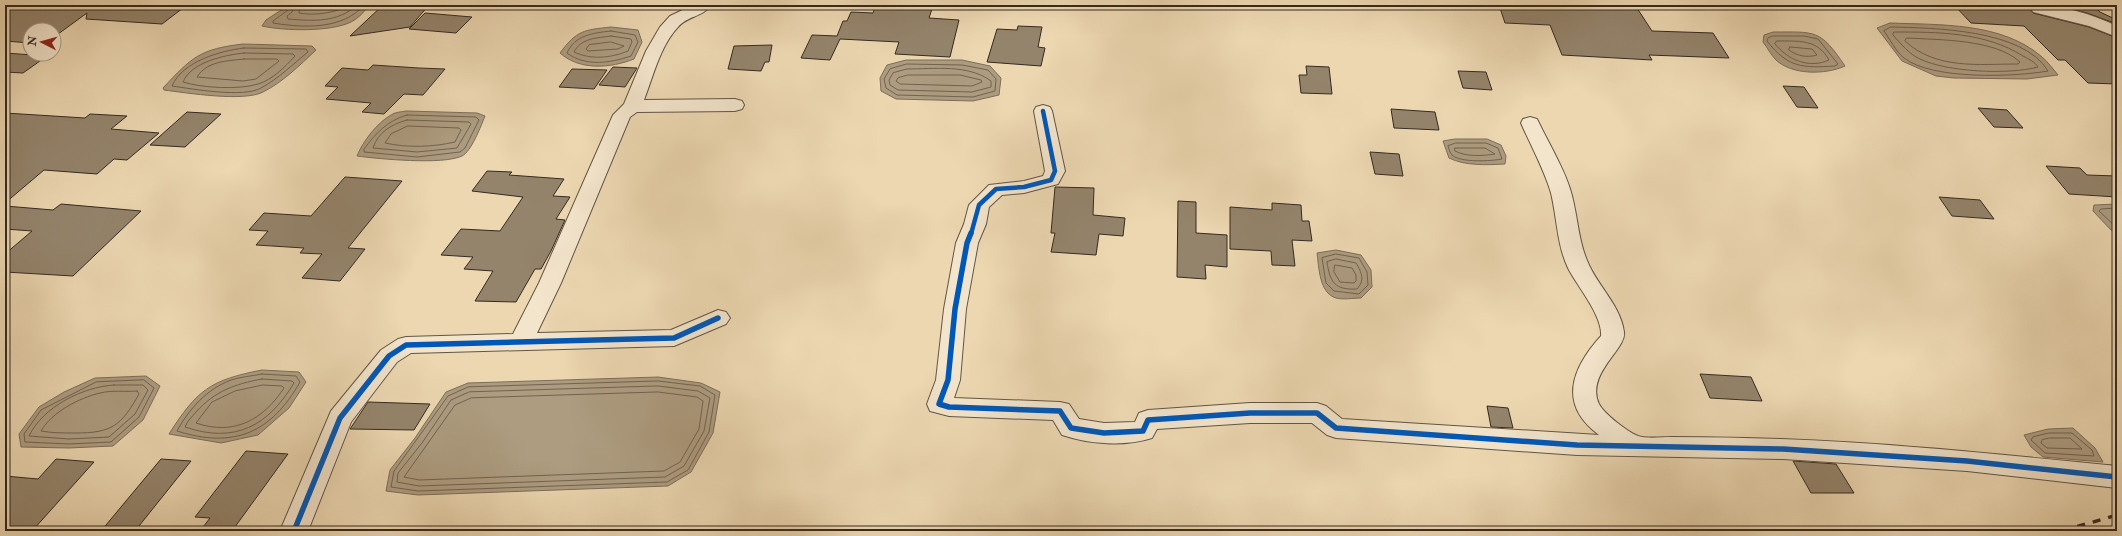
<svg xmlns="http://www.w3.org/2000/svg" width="2122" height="536" viewBox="0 0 2122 536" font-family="'IM FELL Double Pica',serif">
<rect width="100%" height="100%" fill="#ecd7b1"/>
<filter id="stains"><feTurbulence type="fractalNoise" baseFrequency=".005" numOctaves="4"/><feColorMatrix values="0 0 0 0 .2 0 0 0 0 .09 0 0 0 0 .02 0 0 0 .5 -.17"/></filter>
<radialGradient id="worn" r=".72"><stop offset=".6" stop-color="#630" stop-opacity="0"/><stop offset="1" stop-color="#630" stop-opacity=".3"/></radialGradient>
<g fill="#ad9c80" stroke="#7d6e5a">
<path d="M 289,5 L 369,5 C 364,12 359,18 351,22 C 331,32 284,31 262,26 L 266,20 Z"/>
<path d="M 1890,23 C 1940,25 2002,22 2042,57 C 2048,62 2053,69 2058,75 L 2027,79 L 1954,78 L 1936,76 L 1902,61 L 1877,28 Z"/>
<path d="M 611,27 L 638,30 L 642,42 L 634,59 C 611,68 580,71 560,53 C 577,30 584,30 611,27 Z"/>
<path d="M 1773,32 C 1816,32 1820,29 1845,66 C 1825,75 1792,75 1776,60 C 1771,55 1767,47 1763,42 L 1764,35 Z"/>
<path d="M 243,44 L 312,46 L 316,50 C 300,65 283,82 263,92 C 244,102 187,93 164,90 L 163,88 C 192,57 200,49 243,44 Z"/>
<polygon points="906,60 962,60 990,66 1001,78 999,95 973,101 896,99 881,91 880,78 887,65"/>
<path d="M 406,111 L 477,113 L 485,116 C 481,126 471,152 462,156 C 443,165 379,159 357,156 C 363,141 377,123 391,115 C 395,112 401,112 406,111 Z"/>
<path d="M 1455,139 L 1487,139 L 1501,145 L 1506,156 L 1505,164 C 1487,165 1465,166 1449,158 L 1443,141 Z"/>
<polygon points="2117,204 2117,232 2111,230 2093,211 2094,205"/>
<path d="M 1336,250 L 1361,255 L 1371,270 L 1372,287 L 1361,298 C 1354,298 1343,300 1336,298 C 1319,293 1319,267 1317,253 Z"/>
<path d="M 262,370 L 299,372 L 306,382 L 289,408 L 258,435 L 221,443 L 169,434 C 197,390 210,380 262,370 Z"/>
<polygon points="146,376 160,386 143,420 113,446 69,448 21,447 19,434 39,407 64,392 95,378"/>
<polygon points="658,377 701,383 720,392 713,433 691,472 668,486 418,495 386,491 390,470 415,438 446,392 468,383"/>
<polygon points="2073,428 2095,448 2103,462 2043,457 2031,447 2024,435 2048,429"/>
</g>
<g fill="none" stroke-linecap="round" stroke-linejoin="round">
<g stroke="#706350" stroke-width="1">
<path d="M 289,5 L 288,10 L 273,21 L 273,23 C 303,28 343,30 364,5"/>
<path d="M 294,5 L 292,12 L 287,16 L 288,19 C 312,21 338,23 357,5"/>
<path d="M 300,5 L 299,13 C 315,16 335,13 350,5"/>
<path d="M 1891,27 C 1933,28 2023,29 2048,71 C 2014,77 1932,80 1904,58 C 1896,52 1890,39 1884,31 Z"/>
<path d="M 611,31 L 635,35 L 638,42 L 631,56 C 610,63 586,67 567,53 C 575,35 593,33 611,31 Z"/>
<path d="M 1894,32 C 1938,32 1985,32 2023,56 C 2029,59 2035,62 2038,67 C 2009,75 1947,72 1920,59 C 1909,54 1901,44 1893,35 Z"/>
<path d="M 611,36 L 631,39 L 632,42 L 628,51 C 611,58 591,60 574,52 C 581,38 597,38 611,36 Z"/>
<path d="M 1773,36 L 1804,36 L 1818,39 L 1838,64 L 1835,66 C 1803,68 1788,68 1767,41 L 1768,38 Z"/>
<path d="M 1907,38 C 1940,40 1995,39 2020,62 L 2018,64 C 1979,64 1936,70 1905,41 Z"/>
<path d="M 1777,41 C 1798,41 1818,39 1829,60 C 1809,69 1788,60 1775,44 Z"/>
<polygon points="611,42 624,46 618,49 588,51 586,49 589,45"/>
<path d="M 1790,47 L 1812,49 L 1817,55 C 1807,58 1797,56 1789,50 Z"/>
<path d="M 244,48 L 306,49 L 308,52 C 293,64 278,79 261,88 C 243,98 193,89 172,86 C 183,61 220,51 244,48 Z"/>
<path d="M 244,53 L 293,54 L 295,56 C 285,67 272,80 258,84 C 239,90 202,88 183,82 C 191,62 225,55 244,53 Z"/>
<path d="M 244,59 L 277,59 L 279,61 L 256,79 L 243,81 L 197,77 C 207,61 227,61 244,59 Z"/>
<polygon points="907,64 962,65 988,70 996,79 995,91 973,97 897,95 886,88 884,79 890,69"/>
<path d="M 907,69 C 934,69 968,64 991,81 L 991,87 L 972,92 L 898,90 L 890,85 L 889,80 L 893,73 Z"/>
<polygon points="908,75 960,75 981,80 982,82 972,86 900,84 896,81 898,78"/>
<path d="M 407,115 L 476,117 L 479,120 L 465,148 L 460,152 L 417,157 L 364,152 L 364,149 C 376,133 387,121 407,115 Z"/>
<path d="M 407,120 L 469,122 L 471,124 L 457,148 L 417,152 L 373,148 C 378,132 392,124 407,120 Z"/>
<path d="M 408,126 L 459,128 L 461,130 L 455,142 C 433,147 408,148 385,143 L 391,134 Z"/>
<path d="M 1456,143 L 1486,143 L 1498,148 L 1502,159 C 1492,161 1460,163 1452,155 C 1450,153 1449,149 1448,146 Z"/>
<path d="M 1455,148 L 1485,148 L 1495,154 C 1483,156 1466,157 1455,151 Z"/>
<polyline points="2117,208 2101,209 2099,211 2117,228"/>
<polygon points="1336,254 1359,258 1367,272 1368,285 1359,294 1334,291 1326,283 1322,258"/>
<path d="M 1336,259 L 1356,263 C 1362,273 1365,280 1357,289 C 1335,290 1330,283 1327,262 Z"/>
<polygon points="1335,265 1352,268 1356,275 1356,281 1354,283 1340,282 1334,272"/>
<path d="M 262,374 L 296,376 L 300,382 C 271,433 234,449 177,431 C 189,409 207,389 231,380 C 240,377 252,376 262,374 Z"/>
<path d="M 262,379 L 292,381 L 294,383 C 268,426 235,444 185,427 C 187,421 192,417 196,412 C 215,391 235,384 262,379 Z"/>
<polygon points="144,380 154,388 139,417 111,442 69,444 25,442 24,434 41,410 96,382"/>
<polygon points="658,381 700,386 715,395 709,432 688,470 667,482 418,491 391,487 394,471 448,396 468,387"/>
<path d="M 114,385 L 143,385 L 148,390 L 135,414 L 109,437 L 69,439 L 29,436 C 43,407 82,387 114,385 Z"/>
<path d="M 263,385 L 282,386 L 284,388 C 263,420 234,436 196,423 L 212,402 L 235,391 Z"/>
<polygon points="658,386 698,391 710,398 704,431 684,466 665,477 419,486 397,482 398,473 422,443 451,400 469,392"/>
<path d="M 137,391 L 139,394 C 121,426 112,433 75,433 C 64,433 52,433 41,431 C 52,412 79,398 100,393 C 112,390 125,392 137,391 Z"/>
<polygon points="658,392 697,397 703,401 699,429 680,462 664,471 419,480 404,477 455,405 471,398"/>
<polygon points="2049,433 2072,433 2092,450 2094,456 2045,453 2031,440 2033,437"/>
<polygon points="2050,438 2070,438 2082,449 2047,448 2041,443 2042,440"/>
</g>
</g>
<g fill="#94846c" stroke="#342a21">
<polygon points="5,5 187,5 162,24 86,19 87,13 54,37 54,30 30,30 30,43 5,41"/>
<polygon points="383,5 429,5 410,27 350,36"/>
<polygon points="876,5 932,9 929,18 959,20 950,57 895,54 899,42 840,39 830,60 801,58 812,35 837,36 843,21 847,21 851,12 873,13"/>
<polygon points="1499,5 1635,5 1652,31 1713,33 1729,58 1649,55 1652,60 1562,55 1550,25 1505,23"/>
<polygon points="1954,5 2031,5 2030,9 2033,13 2089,27 2117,38 2117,84 2088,83 2065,60 2058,60 2024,26 1971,23"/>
<polygon points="2054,5 2092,5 2100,12 2117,20 2117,24 2087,13"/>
<polygon points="425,13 472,17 456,33 409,29"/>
<polygon points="1018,26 1042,27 1038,47 1045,48 1041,66 987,62 997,29 1017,30"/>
<polygon points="772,45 769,62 765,62 761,71 728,69 734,46"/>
<polygon points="5,53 47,56 23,73 5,72"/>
<polygon points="373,65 419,68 445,69 423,95 404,94 384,114 362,112 371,103 326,99 338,87 325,86 342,68 368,70"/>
<polygon points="1306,66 1329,67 1332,94 1301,93 1299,75 1307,75"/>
<polygon points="613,67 637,68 625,87 599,85"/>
<polygon points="572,69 607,70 594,89 559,87"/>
<polygon points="1458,71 1486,72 1492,90 1463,88"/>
<polygon points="1783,86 1804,87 1818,108 1797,107"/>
<polygon points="1978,108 2007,110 2023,128 1994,127"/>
<polygon points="1391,109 1435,112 1439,130 1394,128"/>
<polygon points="187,112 221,114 185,147 150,145"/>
<polygon points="5,113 85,118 90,114 127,116 111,129 159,133 127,160 114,159 97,174 44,170 5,203"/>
<polygon points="1370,152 1399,154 1403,176 1375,174"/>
<polygon points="2046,166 2080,168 2087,175 2117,176 2117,197 2069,194"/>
<polygon points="487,171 512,172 509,175 564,179 553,196 570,197 556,219 565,220 551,251 541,269 535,269 516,302 475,301 493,271 464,269 473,257 441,255 461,229 500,231 523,197 472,191"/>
<polygon points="345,177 402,181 348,248 365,249 340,281 302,278 322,254 300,253 304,248 256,245 268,231 249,230 264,213 311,216"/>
<polygon points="1055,187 1094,188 1093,215 1125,218 1123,236 1099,234 1096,255 1051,252 1055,233 1051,233"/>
<polygon points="1939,197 1980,200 1994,219 1952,216"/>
<polygon points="1178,201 1196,202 1196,233 1227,235 1227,267 1205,265 1206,279 1177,277"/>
<polygon points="1272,203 1301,205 1302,221 1309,221 1312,241 1292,240 1295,266 1272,265 1271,251 1230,249 1230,207 1272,210"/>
<polygon points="61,204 141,211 73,276 5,272 5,254 32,231 5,229 5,206 53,210"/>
<polygon points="1700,374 1751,377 1762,401 1710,398"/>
<polygon points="368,402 430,404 414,430 350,429"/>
<polygon points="1487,406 1508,408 1513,428 1491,427"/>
<polygon points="246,451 288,454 232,531 200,531 210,518 195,517"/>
<polygon points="56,459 94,462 33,530 5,528 5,476 38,479"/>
<polygon points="161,459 191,461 135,531 101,531"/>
<polygon points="1793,461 1836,464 1854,493 1811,493"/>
</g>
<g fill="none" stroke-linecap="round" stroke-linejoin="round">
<defs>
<g id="minor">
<path d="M 693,5 L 711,5 C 703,17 687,16 678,27 C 660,46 653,77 644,100 L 735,99 L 742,101 L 744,105 L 742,109 L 735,111 L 637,112 L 630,117 L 561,283 L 537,333 L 671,330 L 718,310 L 726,312 L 730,318 L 726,324 L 674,346 L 411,353 L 397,362 L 351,422 L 308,531 L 280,531 L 331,411 L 381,350 L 398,339 L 406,337 L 513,334 L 539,283 L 613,115 L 624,104 L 646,51 L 660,27 L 670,16 Z"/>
<path d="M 2033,5 C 2061,5 2092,14 2117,26 L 2117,37 L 2089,26 L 2033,12 L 2031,8 Z"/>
<path d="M 1043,105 L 1050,107 L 1052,111 L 1065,171 L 1058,184 L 1024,193 L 1002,195 L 989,207 L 986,224 L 978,243 L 966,309 L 960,380 L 954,398 L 1060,402 L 1069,404 L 1079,419 L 1104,423 L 1135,422 L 1139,413 L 1148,410 L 1250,403 L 1317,403 L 1326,406 L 1342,419 L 1599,435 C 1558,405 1571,369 1601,336 C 1603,316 1577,286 1568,268 C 1557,245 1557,218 1551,193 C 1544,169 1531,146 1521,123 L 1523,119 L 1530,117 L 1537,119 L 1539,123 C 1550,146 1564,168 1571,192 C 1578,216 1578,242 1589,265 C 1599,287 1621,307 1624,332 C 1627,349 1585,374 1599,404 C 1604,414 1628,432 1638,436 C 1647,439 1662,437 1672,437 C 1708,437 1745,438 1781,439 C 1893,443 2005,455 2117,466 L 2117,488 L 1967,471 L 1783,459 L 1577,455 L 1336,438 L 1327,435 L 1312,423 L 1250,423 L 1157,429 L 1152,438 C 1124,447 1089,444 1062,435 L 1053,420 L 949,416 L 930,411 L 927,404 L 936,380 L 944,309 L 956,243 L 964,224 L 969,205 L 989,185 L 1024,181 L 1043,176 L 1045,171 L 1034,111 L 1036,107 Z"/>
</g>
</defs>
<use href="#minor" stroke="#625545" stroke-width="2"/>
<use href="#minor" fill="#f3e5cc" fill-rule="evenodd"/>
<polyline stroke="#342a21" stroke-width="3.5" stroke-dasharray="8 8" stroke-linecap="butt" points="2062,531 2117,515"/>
<defs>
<polyline id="cycleway-far1" points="971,234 979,205 996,189 1024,187 1051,180 1055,171 1043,111"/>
<g id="cycleway">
<polyline points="971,233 967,243 955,309 948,380 939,404 949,407 1060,411 1071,428 1104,433 1143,431 1148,420 1250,413 1317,413 1336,428 1577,445 1783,449 1967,461 2117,477"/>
<polyline points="294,531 340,418 389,356 406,345 674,338 718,318"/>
</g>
</defs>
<use href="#cycleway-far1" stroke="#f3e5cc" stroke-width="6"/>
<use href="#cycleway" stroke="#f3e5cc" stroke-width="8"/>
<use href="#cycleway-far1" stroke="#0057b8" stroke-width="4.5"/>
<use href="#cycleway" stroke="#0057b8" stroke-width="5.5"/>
</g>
<rect width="2122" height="536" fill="none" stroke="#ecd7b1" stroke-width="20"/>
<rect x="6" y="6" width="2110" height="524" fill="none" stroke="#342a21" stroke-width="2"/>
<rect x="10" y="10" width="2102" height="516" fill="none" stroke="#342a21"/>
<g transform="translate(42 42) rotate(276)"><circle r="19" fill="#f3e5cc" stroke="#a79a88"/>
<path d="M0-3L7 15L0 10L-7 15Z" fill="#8f2418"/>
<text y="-6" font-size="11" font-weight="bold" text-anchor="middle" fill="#342a21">N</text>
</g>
<rect width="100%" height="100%" filter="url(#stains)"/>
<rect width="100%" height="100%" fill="url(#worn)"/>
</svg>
